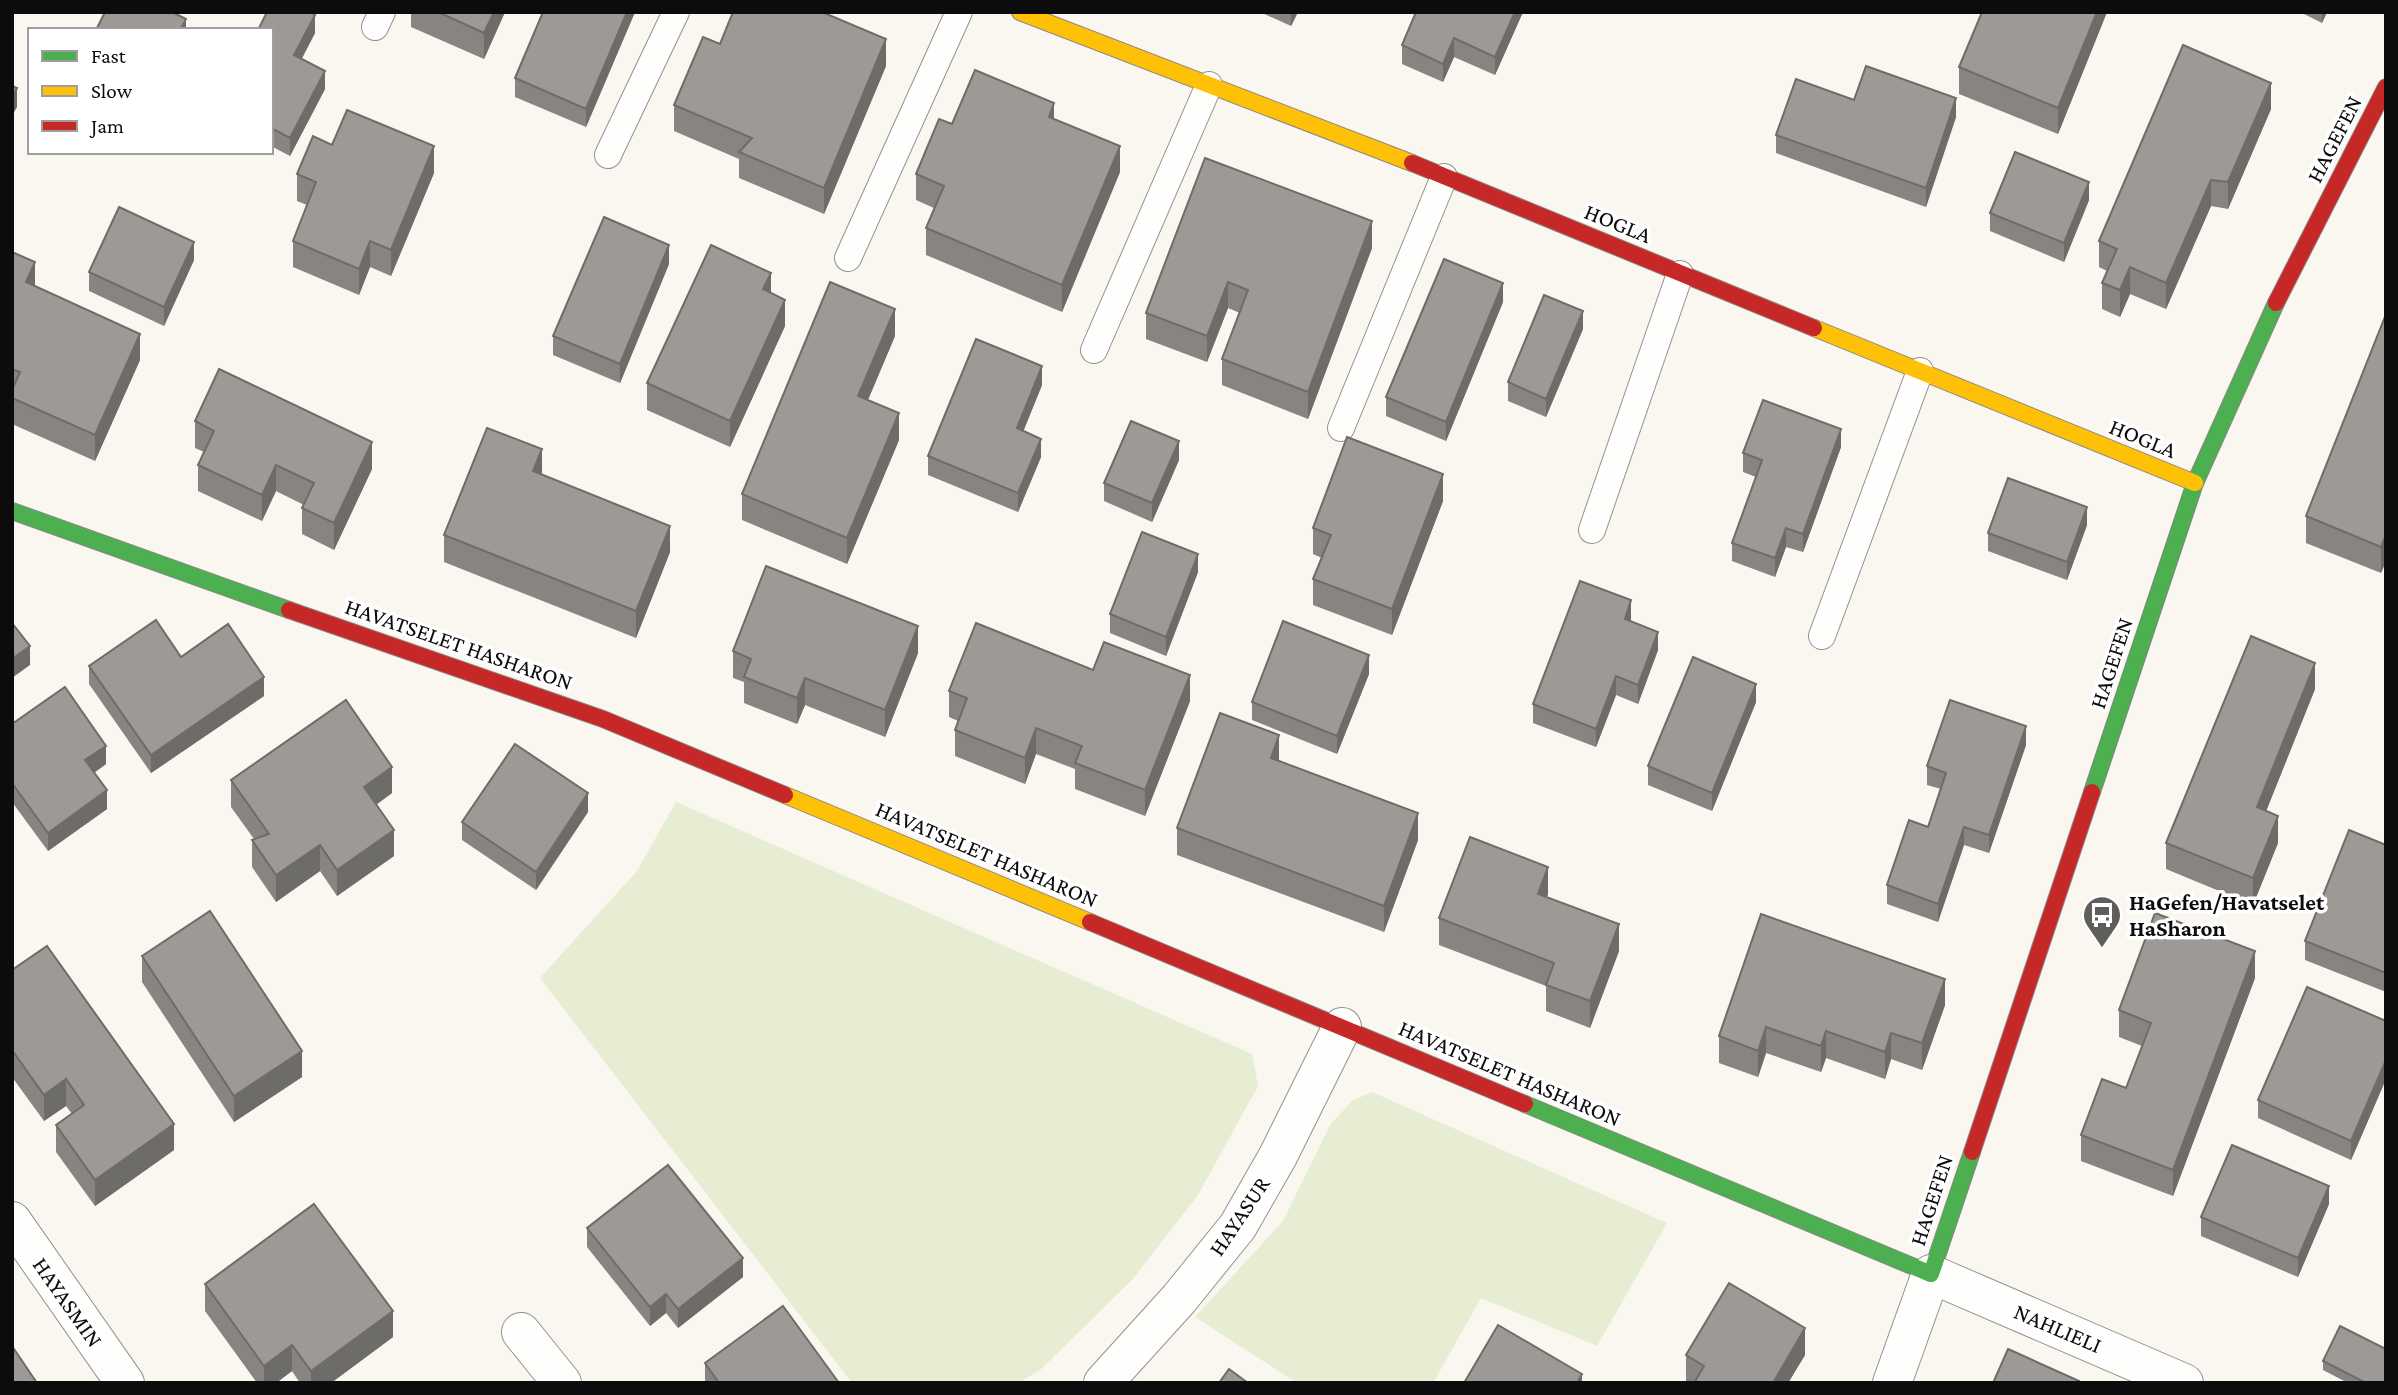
<svg xmlns="http://www.w3.org/2000/svg" width="2398" height="1395" viewBox="0 0 2398 1395" font-family="'Crimson Pro',serif">
<rect width="100%" height="100%" fill="#faf7f0"/>
<g fill="#e6edd2">
<polygon points="676,802 1252,1054 1258,1086 1198,1195 1132,1280 1040,1370 1018,1383 852,1383 540,978 637,871"/>
<polygon points="1372,1092 1667,1223 1597,1346 1481,1298 1433,1383 1297,1383 1195,1317 1283,1221 1330,1125 1352,1101"/>
</g>
<g fill="none" stroke-linecap="round" stroke-linejoin="round">
<defs>
<g id="lane">
<polyline points="375,27 382,12"/>
<polyline points="608,155 676,12"/>
<polyline points="848,258 959,12"/>
<polyline points="1094,350 1209,85"/>
<polyline points="1341,428 1444,177"/>
<polyline points="1592,530 1680,274"/>
<polyline points="1822,636 1920,371"/>
</g>
<g id="street">
<polyline points="12,1221 125,1383"/>
<polyline points="521,1332 562,1383"/>
<polyline points="1103,1383 1179,1299 1238,1226 1278,1156 1342,1027"/>
<polyline points="1892,1383 1931,1274 2184,1383"/>
</g>
<g id="fast">
<polyline points="12,511 289,610"/>
<polyline points="2092,792 2195,483 2276,303"/>
<polyline points="1525,1104 1931,1274 1972,1152"/>
</g>
<g id="slow">
<polyline points="1020,12 1412,163"/>
<polyline points="1814,328 2195,483"/>
<polyline points="785,795 1090,922"/>
</g>
<g id="jam">
<polyline points="1412,163 1814,328"/>
<polyline points="2276,303 2386,87"/>
<polyline points="289,610 603,719 785,795"/>
<polyline points="1090,922 1525,1104"/>
<polyline points="1972,1152 2092,792"/>
</g>
</defs>
<use href="#lane" stroke="#93928f" stroke-width="28"/>
<use href="#street" stroke="#93928f" stroke-width="40"/>
<use href="#fast" stroke="#8a8885" stroke-width="18"/>
<use href="#slow" stroke="#8a8885" stroke-width="18"/>
<use href="#jam" stroke="#8a8885" stroke-width="18"/>
<use href="#lane" stroke="#fefefd" stroke-width="26"/>
<use href="#street" stroke="#fefefd" stroke-width="38"/>
<use href="#fast" stroke="#4caf50" stroke-width="16"/>
<use href="#slow" stroke="#ffc107" stroke-width="16"/>
<use href="#jam" stroke="#c62828" stroke-width="16"/>
</g>
<g fill="#878481">
<polygon points="411,12 505,12 484,59 411,27"/>
<polygon points="635,12 586,127 515,97 515,78"/>
<polygon points="1260,12 1298,12 1291,26"/>
<polygon points="1416,12 1523,12 1495,75 1454,57 1443,82 1402,64 1402,45"/>
<polygon points="2107,12 2058,134 1959,94 1959,67"/>
<polygon points="2300,12 2327,12 2322,23"/>
<polygon points="271,30 315,33 301,59 325,89 290,156 271,146"/>
<polygon points="720,44 886,66 824,214 739,178 739,159 674,131 674,105"/>
<polygon points="1854,100 1956,117 1926,207 1776,153 1776,135"/>
<polygon points="2271,109 2228,209 2211,206 2166,309 2130,294 2120,317 2102,309 2102,283 2107,271 2099,267 2099,241"/>
<polygon points="1054,119 1120,172 1062,312 926,255 926,228 934,208 916,200 916,174 952,124"/>
<polygon points="332,145 434,173 391,276 370,267 359,295 293,267 293,241 307,205 297,201 297,174"/>
<polygon points="1205,158 1372,248 1308,419 1222,385 1222,359 1240,313 1228,308 1207,362 1146,339 1146,313"/>
<polygon points="2089,200 2064,262 1990,231 1990,213"/>
<polygon points="12,252 35,286 140,360 95,461 12,424"/>
<polygon points="194,260 164,326 89,291 89,272"/>
<polygon points="669,264 620,383 553,355 553,336"/>
<polygon points="771,293 785,326 730,447 647,410 647,383"/>
<polygon points="1503,302 1446,441 1386,416 1386,397"/>
<polygon points="2386,314 2386,561 2381,573 2306,543 2306,516"/>
<polygon points="1583,329 1546,417 1508,401 1508,382"/>
<polygon points="895,336 868,400 899,440 847,564 742,520 742,494"/>
<polygon points="1042,385 1023,431 1041,457 1018,512 928,475 928,456"/>
<polygon points="195,421 372,469 334,550 302,534 302,508 304,505 276,491 262,521 198,491 198,465 204,452 195,448"/>
<polygon points="1841,447 1803,552 1786,547 1775,577 1732,561 1732,543 1756,477 1743,472 1743,453"/>
<polygon points="1179,460 1152,522 1104,501 1104,483"/>
<polygon points="542,475 670,552 636,638 444,562 444,535"/>
<polygon points="1443,501 1392,635 1313,605 1313,579 1322,558 1313,554 1313,528"/>
<polygon points="2087,525 2067,580 1988,551 1988,533"/>
<polygon points="1198,572 1166,656 1110,633 1110,614"/>
<polygon points="1631,619 1631,621 1658,650 1638,704 1616,695 1596,747 1533,723 1533,704"/>
<polygon points="733,651 918,653 885,737 805,705 797,724 744,703 744,682 733,678"/>
<polygon points="181,657 264,696 151,773 89,684 89,666"/>
<polygon points="1093,670 1190,701 1145,816 1075,789 1075,769 1036,754 1025,784 955,756 955,730 958,721 949,717 949,691"/>
<polygon points="1369,674 1337,754 1252,720 1252,702"/>
<polygon points="2315,689 2266,811 2278,843 2253,905 2166,869 2166,843"/>
<polygon points="1756,702 1712,811 1648,785 1648,766"/>
<polygon points="12,724 106,764 94,773 107,809 48,851 12,802"/>
<polygon points="2026,745 1989,853 1964,845 1938,922 1887,904 1887,885 1928,827 1941,789 1927,785 1927,766"/>
<polygon points="231,780 392,793 376,805 394,856 337,896 320,871 276,902 252,867 252,840 254,839 231,807"/>
<polygon points="588,812 536,890 462,840 462,822"/>
<polygon points="1177,828 1418,840 1384,932 1177,855"/>
<polygon points="2386,845 2386,992 2305,960 2305,941"/>
<polygon points="1548,894 1547,897 1619,951 1590,1028 1546,1011 1546,986 1439,945 1439,918"/>
<polygon points="1761,914 1945,1005 1922,1070 1891,1059 1885,1079 1826,1058 1821,1072 1766,1053 1758,1077 1719,1063 1719,1036"/>
<polygon points="142,956 302,1077 234,1122 142,982"/>
<polygon points="12,970 174,1150 95,1206 56,1152 56,1125 72,1114 66,1106 44,1121 12,1077"/>
<polygon points="2255,978 2173,1196 2081,1161 2081,1135 2126,1088 2142,1046 2119,1037 2119,1010"/>
<polygon points="2386,1021 2386,1079 2351,1160 2258,1118 2258,1100"/>
<polygon points="2329,1204 2298,1277 2201,1236 2201,1217"/>
<polygon points="587,1228 743,1277 678,1328 666,1313 650,1326 587,1247"/>
<polygon points="205,1284 393,1337 331,1383 300,1383 292,1371 276,1383 257,1383 205,1311"/>
<polygon points="1686,1355 1805,1355 1788,1383 1687,1383 1686,1382"/>
<polygon points="2323,1361 2386,1383 2348,1383 2323,1370"/>
<polygon points="705,1363 839,1383 705,1383"/>
</g>
<g fill="#6e6c69">
<polygon points="494,12 505,12 484,59 484,33"/>
<polygon points="627,12 635,12 586,127 586,109"/>
<polygon points="1291,12 1298,12 1291,26"/>
<polygon points="1515,12 1523,12 1495,75 1495,57"/>
<polygon points="2097,12 2107,12 2058,134 2058,108"/>
<polygon points="2322,12 2327,12 2322,23"/>
<polygon points="315,15 315,33 294,74 294,55"/>
<polygon points="186,19 186,30 180,30"/>
<polygon points="1454,38 1454,57 1443,82 1443,64"/>
<polygon points="886,39 886,66 824,214 824,188"/>
<polygon points="325,71 325,89 290,156 290,138"/>
<polygon points="2271,83 2271,109 2228,209 2228,182"/>
<polygon points="17,88 17,107 12,116 12,98"/>
<polygon points="1956,98 1956,117 1926,207 1926,188"/>
<polygon points="1054,103 1054,130 1049,117"/>
<polygon points="434,146 434,173 391,276 391,250"/>
<polygon points="1120,146 1120,172 1062,312 1062,285"/>
<polygon points="2211,180 2211,206 2166,309 2166,283"/>
<polygon points="2089,182 2089,200 2064,262 2064,243"/>
<polygon points="1372,221 1372,248 1308,419 1308,392"/>
<polygon points="370,241 370,267 359,295 359,269"/>
<polygon points="194,242 194,260 164,326 164,307"/>
<polygon points="669,245 669,264 620,383 620,364"/>
<polygon points="35,262 35,289 26,282"/>
<polygon points="2130,267 2130,294 2120,317 2120,290"/>
<polygon points="771,273 771,300 763,289"/>
<polygon points="1228,282 1228,308 1207,362 1207,336"/>
<polygon points="1503,283 1503,302 1446,441 1446,422"/>
<polygon points="785,300 785,326 730,447 730,421"/>
<polygon points="895,309 895,336 858,423 858,396"/>
<polygon points="1583,311 1583,329 1546,417 1546,399"/>
<polygon points="140,334 140,360 95,461 95,435"/>
<polygon points="1042,366 1042,385 1017,447 1017,428"/>
<polygon points="899,413 899,440 847,564 847,538"/>
<polygon points="1841,429 1841,447 1803,552 1803,534"/>
<polygon points="1041,439 1041,457 1018,512 1018,493"/>
<polygon points="1179,441 1179,460 1152,522 1152,503"/>
<polygon points="372,442 372,469 334,550 334,523"/>
<polygon points="542,449 542,476 533,471"/>
<polygon points="276,465 276,491 262,521 262,495"/>
<polygon points="1443,474 1443,501 1392,635 1392,609"/>
<polygon points="2087,507 2087,525 2067,580 2067,562"/>
<polygon points="670,526 670,552 636,638 636,611"/>
<polygon points="1786,528 1786,547 1775,577 1775,558"/>
<polygon points="2386,535 2386,561 2381,573 2381,547"/>
<polygon points="1198,554 1198,572 1166,656 1166,637"/>
<polygon points="1631,600 1631,619 1625,637 1625,619"/>
<polygon points="918,626 918,653 885,737 885,710"/>
<polygon points="1658,632 1658,650 1638,704 1638,685"/>
<polygon points="30,646 30,665 12,678 12,659"/>
<polygon points="1369,655 1369,674 1337,754 1337,736"/>
<polygon points="2315,663 2315,689 2257,834 2257,807"/>
<polygon points="1190,675 1190,701 1145,816 1145,790"/>
<polygon points="1616,676 1616,695 1596,747 1596,729"/>
<polygon points="264,677 264,696 151,773 151,755"/>
<polygon points="805,678 805,705 797,724 797,698"/>
<polygon points="1756,684 1756,702 1712,811 1712,793"/>
<polygon points="2026,726 2026,745 1989,853 1989,835"/>
<polygon points="1036,728 1036,754 1025,784 1025,758"/>
<polygon points="1279,735 1279,762 1271,758"/>
<polygon points="106,746 106,764 85,779 85,760"/>
<polygon points="392,767 392,793 364,813 364,787"/>
<polygon points="107,790 107,809 48,851 48,833"/>
<polygon points="588,793 588,812 536,890 536,872"/>
<polygon points="1418,813 1418,840 1384,932 1384,906"/>
<polygon points="2278,816 2278,843 2253,905 2253,878"/>
<polygon points="1964,827 1964,845 1938,922 1938,904"/>
<polygon points="394,830 394,856 337,896 337,870"/>
<polygon points="320,845 320,871 276,902 276,875"/>
<polygon points="1548,867 1548,894 1538,920 1538,894"/>
<polygon points="1619,924 1619,951 1590,1028 1590,1001"/>
<polygon points="2255,951 2255,978 2173,1196 2173,1170"/>
<polygon points="1945,979 1945,1005 1922,1070 1922,1043"/>
<polygon points="1766,1027 1766,1053 1758,1077 1758,1051"/>
<polygon points="1826,1031 1826,1058 1821,1072 1821,1046"/>
<polygon points="1891,1033 1891,1059 1885,1079 1885,1052"/>
<polygon points="302,1051 302,1077 234,1122 234,1096"/>
<polygon points="2386,1060 2386,1079 2351,1160 2351,1141"/>
<polygon points="66,1079 66,1106 44,1121 44,1095"/>
<polygon points="174,1124 174,1150 95,1206 95,1180"/>
<polygon points="2329,1186 2329,1204 2298,1277 2298,1258"/>
<polygon points="743,1258 743,1277 678,1328 678,1309"/>
<polygon points="666,1294 666,1313 650,1326 650,1307"/>
<polygon points="393,1311 393,1337 331,1383 311,1383 311,1371"/>
<polygon points="1805,1328 1805,1355 1788,1383 1773,1383"/>
<polygon points="292,1345 292,1371 276,1383 264,1383 264,1366"/>
<polygon points="1582,1374 1582,1383 1577,1383"/>
</g>
<g fill="#9d9a96" stroke="#6e6c69" stroke-width="2">
<polygon points="105,12 172,12 186,19 180,30 96,30"/>
<polygon points="267,12 310,12 315,15 294,55 325,71 290,138 271,128 271,30 258,30"/>
<polygon points="438,12 494,12 484,33"/>
<polygon points="543,12 627,12 586,109 515,78"/>
<polygon points="733,12 822,12 886,39 824,188 739,152 752,138 674,105 703,37 720,44"/>
<polygon points="1416,12 1515,12 1495,57 1454,38 1443,64 1402,45"/>
<polygon points="1982,12 2097,12 2058,108 1959,67"/>
<polygon points="2183,45 2271,83 2228,182 2211,180 2166,283 2130,267 2120,290 2102,283 2117,249 2099,241"/>
<polygon points="1866,66 1956,98 1926,188 1776,135 1796,79 1854,100"/>
<polygon points="975,70 1054,103 1049,117 1120,146 1062,285 926,228 944,186 916,174 939,119 952,124"/>
<polygon points="12,86 17,88 12,98"/>
<polygon points="347,110 434,146 391,250 370,241 359,269 293,241 316,182 297,174 313,136 332,145"/>
<polygon points="2015,152 2089,182 2064,243 1990,213"/>
<polygon points="1205,158 1372,221 1308,392 1222,359 1248,290 1228,282 1207,336 1146,313"/>
<polygon points="119,207 194,242 164,307 89,272"/>
<polygon points="604,217 669,245 620,364 553,336"/>
<polygon points="711,245 771,273 763,289 785,300 730,421 647,383"/>
<polygon points="12,252 35,262 26,282 140,334 95,435 12,398 12,390 20,372 12,369"/>
<polygon points="1444,259 1503,283 1446,422 1386,397"/>
<polygon points="830,282 895,309 858,396 899,413 847,538 742,494"/>
<polygon points="1544,295 1583,311 1546,399 1508,382"/>
<polygon points="2386,314 2386,535 2381,547 2306,516"/>
<polygon points="976,339 1042,366 1017,428 1041,439 1018,493 928,456"/>
<polygon points="219,369 372,442 334,523 302,508 314,483 276,465 262,495 198,465 214,431 195,421"/>
<polygon points="1763,400 1841,429 1803,534 1786,528 1775,558 1732,543 1762,460 1743,453"/>
<polygon points="1131,421 1179,441 1152,503 1104,483"/>
<polygon points="487,428 542,449 533,471 670,526 636,611 444,535"/>
<polygon points="1347,437 1443,474 1392,609 1313,579 1331,535 1313,528"/>
<polygon points="2008,478 2087,507 2067,562 1988,533"/>
<polygon points="1142,532 1198,554 1166,637 1110,614"/>
<polygon points="766,566 918,626 885,710 805,678 797,698 744,677 751,659 733,651"/>
<polygon points="1580,581 1631,600 1625,619 1658,632 1638,685 1616,676 1596,729 1533,704"/>
<polygon points="156,620 181,657 228,624 264,677 151,755 89,666"/>
<polygon points="1283,621 1369,655 1337,736 1252,702"/>
<polygon points="12,623 30,646 12,659"/>
<polygon points="976,623 1093,670 1104,642 1190,675 1145,790 1075,763 1082,746 1036,728 1025,758 955,730 967,698 949,691"/>
<polygon points="2251,636 2315,663 2257,807 2278,816 2253,878 2166,843"/>
<polygon points="1693,657 1756,684 1712,793 1648,766"/>
<polygon points="65,687 106,746 85,760 107,790 48,833 12,783 12,724"/>
<polygon points="346,700 392,767 364,787 394,830 337,870 320,845 276,875 252,840 269,834 231,780"/>
<polygon points="1950,700 2026,726 1989,835 1964,827 1938,904 1887,885 1909,820 1928,827 1946,773 1927,766"/>
<polygon points="1220,713 1279,735 1271,758 1418,813 1384,906 1177,828"/>
<polygon points="515,744 588,793 536,872 462,822"/>
<polygon points="2349,830 2386,845 2386,973 2305,941"/>
<polygon points="1470,837 1548,867 1538,894 1619,924 1590,1001 1546,985 1554,963 1439,918"/>
<polygon points="210,911 302,1051 234,1096 142,956"/>
<polygon points="2155,913 2255,951 2173,1170 2081,1135 2102,1079 2126,1088 2151,1023 2119,1010"/>
<polygon points="1761,914 1945,979 1922,1043 1891,1033 1885,1052 1826,1031 1821,1046 1766,1027 1758,1051 1719,1036"/>
<polygon points="47,946 174,1124 95,1180 56,1125 84,1105 66,1079 44,1095 12,1050 12,970"/>
<polygon points="2307,987 2386,1021 2386,1060 2351,1141 2258,1100"/>
<polygon points="2232,1145 2329,1186 2298,1258 2201,1217"/>
<polygon points="668,1165 743,1258 678,1309 666,1294 650,1307 587,1228"/>
<polygon points="314,1204 393,1311 311,1371 292,1345 264,1366 205,1284"/>
<polygon points="1729,1283 1805,1328 1773,1383 1694,1383 1704,1366 1686,1355"/>
<polygon points="783,1306 839,1383 719,1383 705,1363"/>
<polygon points="1498,1325 1582,1374 1577,1383 1464,1383"/>
<polygon points="2340,1326 2386,1349 2386,1383 2366,1383 2323,1361"/>
<polygon points="12,1346 37,1383 12,1383"/>
<polygon points="2008,1349 2079,1381 2078,1383 1993,1383"/>
<polygon points="1229,1369 1248,1383 1219,1383"/>
</g>
<defs>
<symbol id="bus-pin" viewBox="-11 -11 22 30"><path d="M0 17L-7.5 6A9.5 9.5 0 1 1 7.5 6Z" fill="#5f5e5c" stroke="#fff"/><path d="M-5-6H5V4H4V6H2V4H-2V6H-4V4H-5ZM-3.5-4V0h7V-4ZM-3.5 1.2v1.5H-2V1.2ZM2 1.2v1.5H3.5V1.2Z" fill="#fff"/></symbol>
</defs>
<g fill-rule="evenodd">
<use href="#bus-pin" x="2080" y="893" width="44" height="60"/>
</g>
<g text-anchor="middle" stroke-width="7" stroke-linejoin="round" paint-order="stroke">
<g font-size="23" fill="#0c0c0c" stroke="#fff">
<text transform="translate(2334 139) rotate(-63)" y="8">HAGEFEN</text>
<text transform="translate(1618 223) rotate(22)" y="8">HOGLA</text>
<text transform="translate(2143 438) rotate(22)" y="8">HOGLA</text>
<text transform="translate(459 644) rotate(19)" y="8">HAVATSELET HASHARON</text>
<text transform="translate(2111 663) rotate(-72)" y="8">HAGEFEN</text>
<text transform="translate(987 854) rotate(23)" y="8">HAVATSELET HASHARON</text>
<text transform="translate(1510 1073) rotate(23)" y="8">HAVATSELET HASHARON</text>
<text transform="translate(1931 1200) rotate(-72)" y="8">HAGEFEN</text>
<text transform="translate(1239 1216) rotate(-56)" y="8">HAYASUR</text>
<text transform="translate(68 1302) rotate(55)" y="8">HAYASMIN</text>
<text transform="translate(2058 1328) rotate(23)" y="8">NAHLIELI</text>
</g>
<g font-size="23" font-weight="bold" fill="#0c0c0c" stroke="#fff" text-anchor="start">
<text x="2129" y="910">HaGefen/Havatselet<tspan x="2129" dy="26">HaSharon</tspan></text>
</g>
</g>
<rect width="2398" height="1395" fill="none" stroke="#0c0c0c" stroke-width="28"/>
<rect x="28" y="28" width="245" height="126" fill="#ffffff" stroke="#9e9e9e" stroke-width="2"/>
<rect x="42" y="51" width="35" height="10" fill="#4caf50" stroke="#9e9e9e" stroke-width="2"/>
<text x="91" y="63" font-size="21" fill="#0c0c0c">Fast</text>
<rect x="42" y="86" width="35" height="10" fill="#ffc107" stroke="#9e9e9e" stroke-width="2"/>
<text x="91" y="98" font-size="21" fill="#0c0c0c">Slow</text>
<rect x="42" y="121" width="35" height="10" fill="#c62828" stroke="#9e9e9e" stroke-width="2"/>
<text x="91" y="133" font-size="21" fill="#0c0c0c">Jam</text>
</svg>
